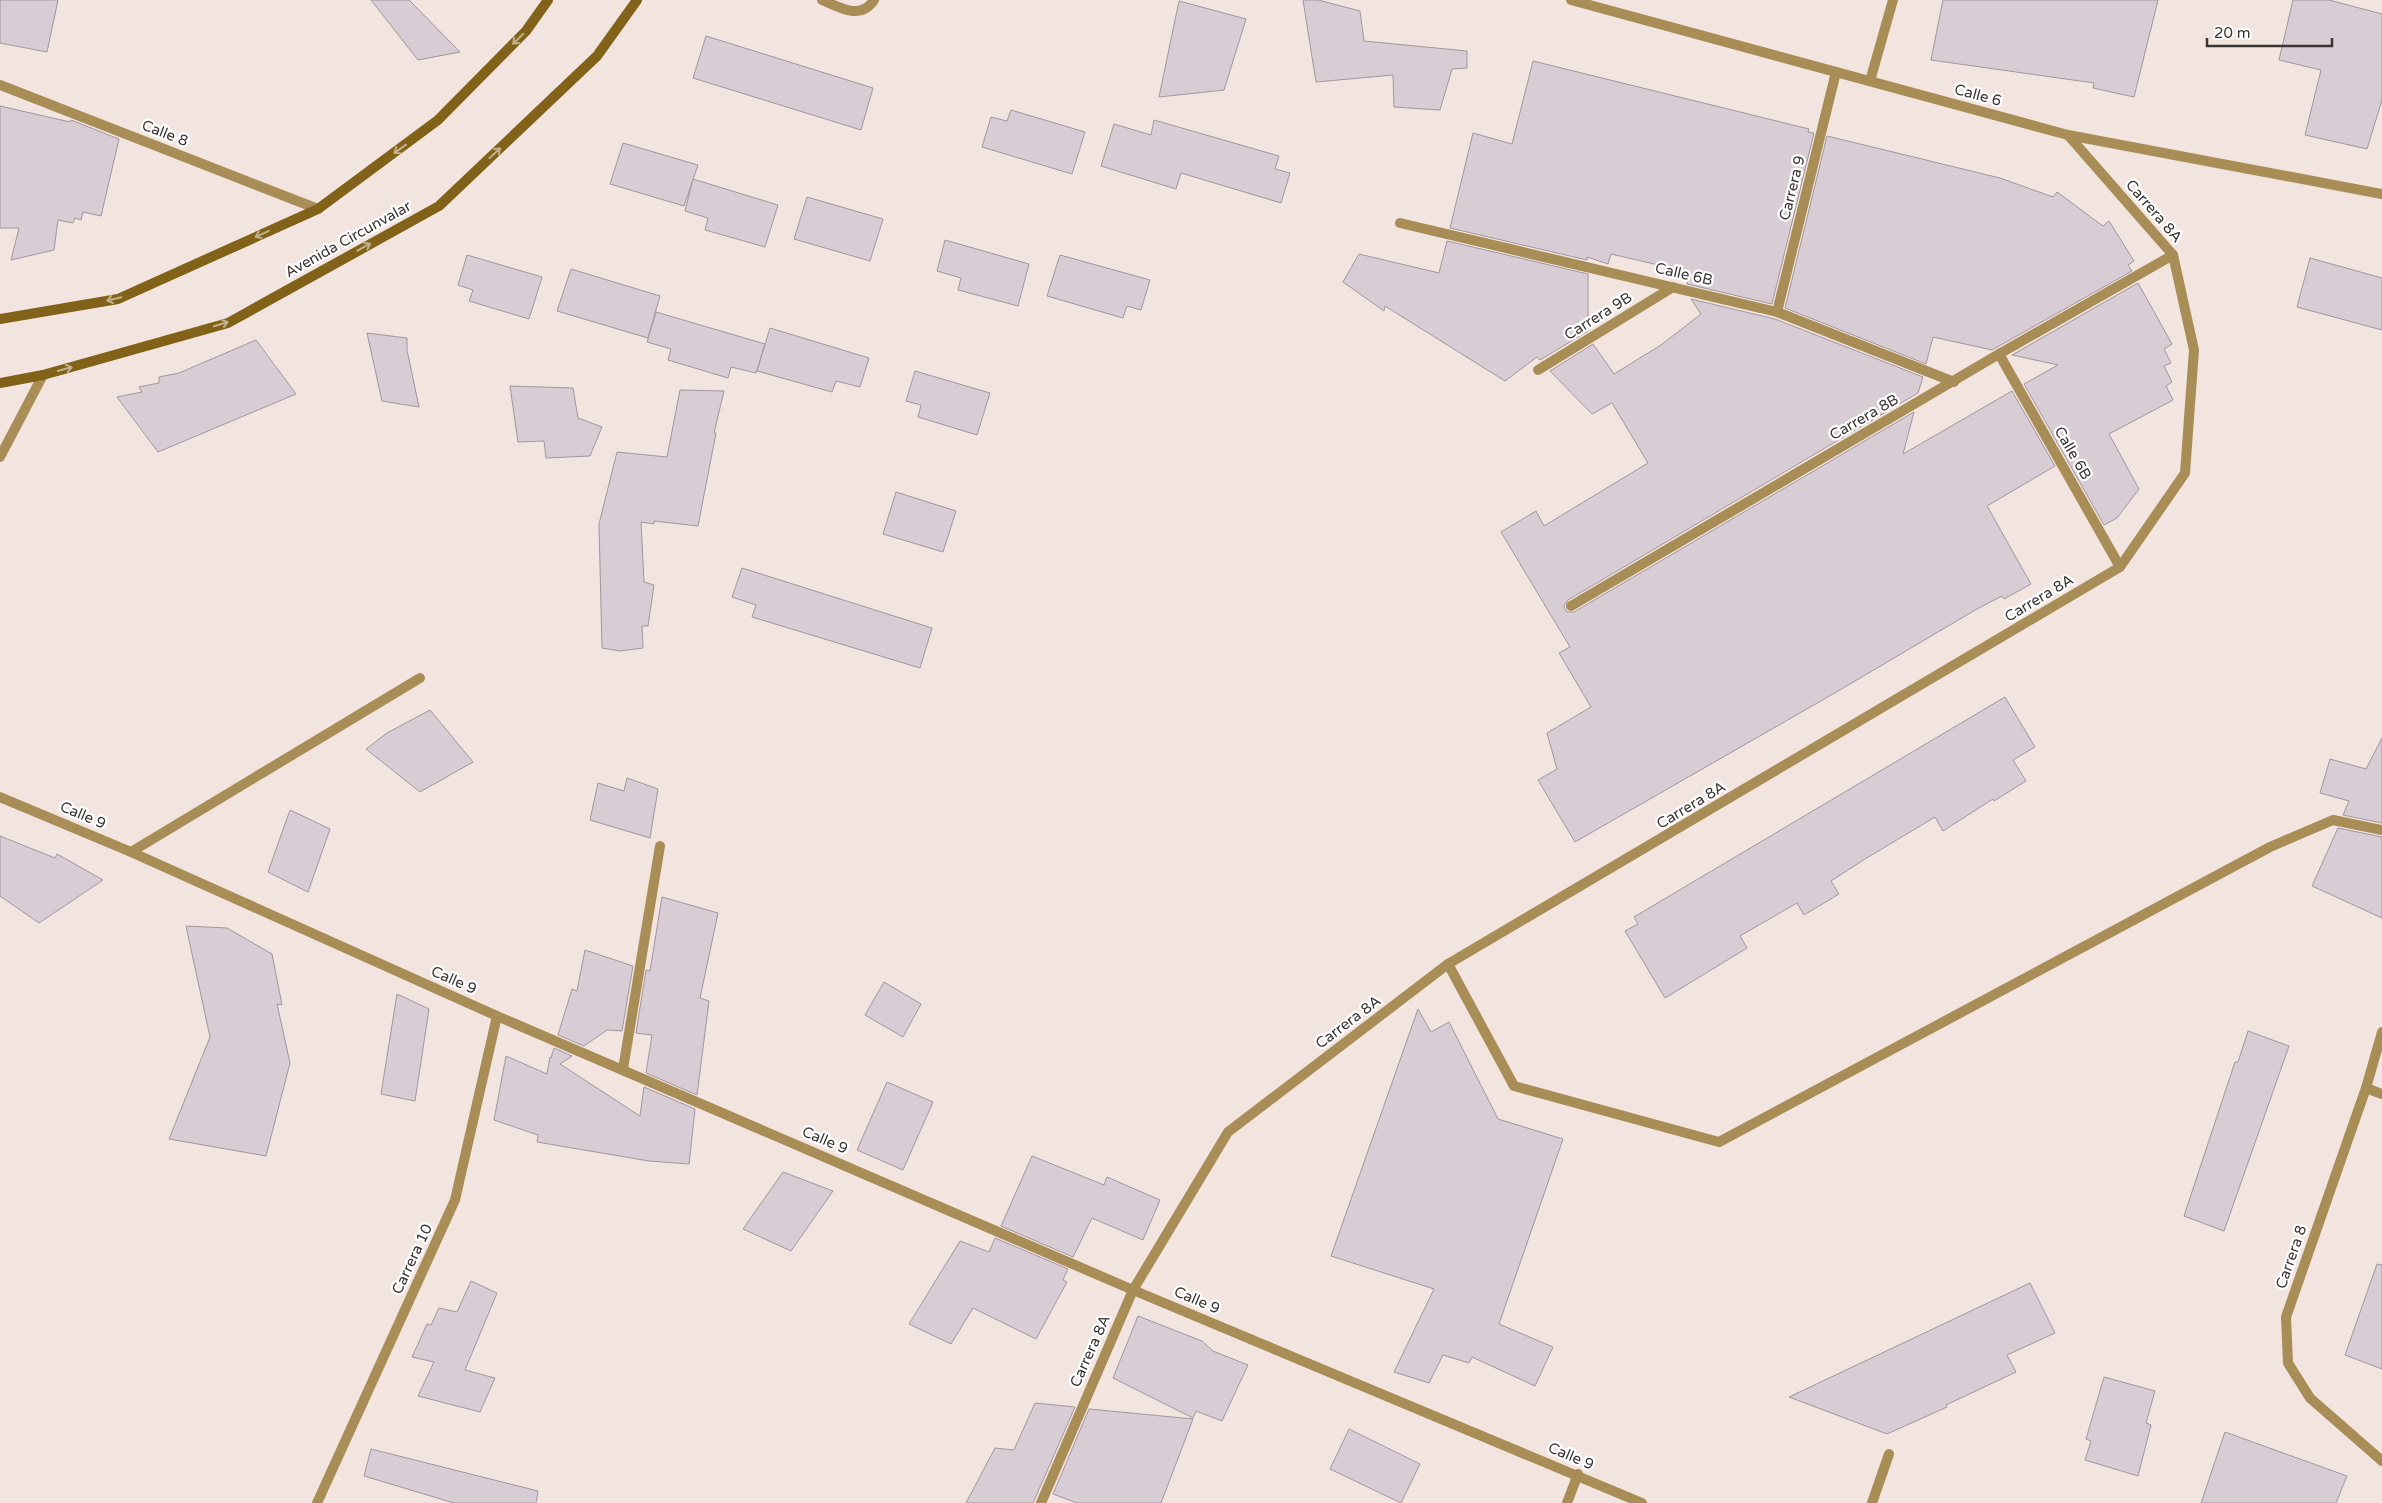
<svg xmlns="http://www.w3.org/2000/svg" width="2382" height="1503" viewBox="0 0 2382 1503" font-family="'Varela Round',sans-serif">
<rect width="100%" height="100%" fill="#f2e4de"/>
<g fill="#d9cdd5" stroke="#a1969d">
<polygon points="0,0 58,0 47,52 0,43"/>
<polygon points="371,0 409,0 460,52 418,60"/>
<polygon points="1303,0 1318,0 1360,11 1364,41 1467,51 1467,68 1452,69 1440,110 1394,107 1393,75 1316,82"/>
<polygon points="1943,0 2158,0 2134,97 2093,88 2094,83 1931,60"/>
<polygon points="2293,0 2329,0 2382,14 2382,100 2367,149 2305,135 2321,70 2279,60"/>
<polygon points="1179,1 1246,19 1224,90 1159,97"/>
<polygon points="706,36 873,88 861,130 693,78"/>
<polygon points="1533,61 1809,129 1808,132 1814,133 1772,304 1687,284 1689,273 1650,263 1611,254 1608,264 1587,257 1587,260 1450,228 1473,133 1512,144"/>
<polygon points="0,106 70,122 71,120 119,139 101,216 83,212 81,220 75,218 73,223 58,220 54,250 11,260 19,228 0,228"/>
<polygon points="1011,110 1085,132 1072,174 982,147 991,117 1007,121"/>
<polygon points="1154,120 1279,156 1275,169 1290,173 1281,203 1181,173 1176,189 1101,166 1114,124 1151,135"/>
<polygon points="1827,136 2000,178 2053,197 2057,192 2103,226 2109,221 2134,261 2128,265 2132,271 1992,350 1933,337 1926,364 1785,308"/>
<polygon points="623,143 698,165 684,206 610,184"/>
<polygon points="693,179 778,205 765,247 705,230 708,218 685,211"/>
<polygon points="807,197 883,219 870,261 794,239"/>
<polygon points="945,240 1029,264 1018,306 958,290 961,278 937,271"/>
<polygon points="1447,241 1588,274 1588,331 1540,360 1537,357 1505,381 1385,306 1384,311 1343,282 1359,254 1439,273"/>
<polygon points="467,255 542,277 529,319 469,301 473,290 458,285"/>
<polygon points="1060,255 1150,280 1141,310 1127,306 1123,318 1047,296"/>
<polygon points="2310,258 2382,278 2382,330 2297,307"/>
<polygon points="571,269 660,296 648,338 557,311"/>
<polygon points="2138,283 2172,344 2164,349 2171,363 2164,366 2172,382 2166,386 2173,400 2109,434 2139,489 2117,518 2104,525 2024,384 2058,365 2012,355"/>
<polygon points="1691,299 1775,319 1923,377 1918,393 1568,600 1564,606 1567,612 1574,612 1914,412 1903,454 2012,391 2055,466 1987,506 2031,584 2004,599 2002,596 1977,609 1833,694 1575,842 1538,780 1557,769 1547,733 1591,707 1559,653 1570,647 1501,532 1536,511 1544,526 1648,463 1612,403 1592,414 1550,371 1593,344 1614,374 1661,345 1701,314"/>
<polygon points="656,312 765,344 756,373 731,367 728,378 668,360 671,349 647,342"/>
<polygon points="770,328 869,358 860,387 836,381 832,392 757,371"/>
<polygon points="367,333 407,338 407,350 419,407 382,401"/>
<polygon points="256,340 296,394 158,452 117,397 142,392 139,387 159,383 159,377 179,373"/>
<polygon points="915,371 990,393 977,435 918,417 921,405 906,401"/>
<polygon points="510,386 573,388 578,418 602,427 590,456 546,458 544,441 518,442"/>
<polygon points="680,390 724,391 714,433 716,433 698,526 654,521 654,524 641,522 644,582 654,585 648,626 642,626 643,648 620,651 602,648 599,524 617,452 667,457"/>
<polygon points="896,492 956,511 943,552 883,534"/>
<polygon points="742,568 932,628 920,668 752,617 756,605 732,597"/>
<polygon points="2005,697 2035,747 2013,760 2026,781 1994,801 1993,799 1943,831 1935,817 1865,859 1831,881 1839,894 1804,915 1797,903 1740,936 1747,948 1665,998 1625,931 1638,924 1634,917"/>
<polygon points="430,710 473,762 420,792 366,749 387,733"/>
<polygon points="2382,738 2382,823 2343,815 2349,801 2320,793 2330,759 2366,769"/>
<polygon points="627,778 658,789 650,838 590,820 598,783 624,791"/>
<polygon points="290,810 330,829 308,892 268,872"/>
<polygon points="2338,828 2382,837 2382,918 2312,886"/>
<polygon points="0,836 55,858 57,854 103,880 39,923 0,896"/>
<polygon points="662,897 718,913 700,998 709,1001 697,1095 646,1073 652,1035 636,1033 646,970 650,971"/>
<polygon points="186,926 227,928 272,954 282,1005 277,1004 290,1063 266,1156 169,1139 210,1037"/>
<polygon points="585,950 633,966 622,1031 607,1030 584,1046 558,1035 572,989 577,991"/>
<polygon points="884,982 921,1004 903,1037 865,1015"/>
<polygon points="397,994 429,1009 415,1101 381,1094"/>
<polygon points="1418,1009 1431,1032 1449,1022 1498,1119 1563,1139 1499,1324 1553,1347 1535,1386 1472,1357 1469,1363 1443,1355 1429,1383 1394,1372 1434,1289 1331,1256"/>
<polygon points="2248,1031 2289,1046 2224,1231 2184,1216 2235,1062 2238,1062"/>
<polygon points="554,1048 572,1056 560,1064 640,1116 644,1087 695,1109 689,1164 649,1161 537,1142 538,1135 494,1120 506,1056 547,1074 550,1057 551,1058"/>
<polygon points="887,1082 933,1102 903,1170 857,1150"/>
<polygon points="1032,1156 1104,1185 1107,1177 1160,1200 1143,1240 1092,1218 1073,1257 1001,1226"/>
<polygon points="783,1172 833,1191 791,1251 743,1229"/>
<polygon points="995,1238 1068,1269 1063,1280 1067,1282 1036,1339 973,1308 951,1344 909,1324 960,1241 989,1252"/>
<polygon points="2377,1264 2382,1265 2382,1369 2345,1355"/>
<polygon points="471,1281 497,1293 465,1370 495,1378 480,1412 418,1396 434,1362 412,1357 427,1324 431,1325 439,1308 457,1312"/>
<polygon points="2030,1283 2055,1333 2007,1355 2016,1372 1946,1405 1947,1407 1887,1434 1789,1397"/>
<polygon points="1138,1316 1202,1341 1213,1351 1248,1365 1222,1421 1196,1411 1193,1418 1113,1378"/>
<polygon points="2104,1377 2155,1391 2146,1423 2151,1425 2138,1476 2085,1460 2091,1441 2086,1439"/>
<polygon points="1035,1403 1075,1407 1033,1503 966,1503 995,1448 1014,1450"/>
<polygon points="1089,1409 1193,1419 1161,1503 1077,1503 1053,1494"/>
<polygon points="1349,1429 1420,1464 1401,1503 1330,1469"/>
<polygon points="2225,1432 2347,1476 2336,1503 2201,1503"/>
<polygon points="371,1449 538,1491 536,1503 454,1503 364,1476"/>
</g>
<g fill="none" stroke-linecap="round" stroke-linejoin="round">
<g stroke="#a88d56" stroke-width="10">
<path d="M 822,0 C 839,7 860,21 874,0"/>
<polyline points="131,852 420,678"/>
<polyline points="1448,964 1514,1086 1719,1142 2270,847 2333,820 2382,830"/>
<polyline points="2366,1088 2382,1094"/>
<polyline points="1872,1503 1889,1454"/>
</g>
<g stroke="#a88d56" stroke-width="10">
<polyline points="1571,0 2068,135 2382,194"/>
<polyline points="1870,81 1893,0"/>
<polyline points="0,85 318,209"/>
<polyline points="1400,223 1777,312 1954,382"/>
<polyline points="1777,312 1836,72"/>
<polyline points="1999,354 2120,567"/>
<polyline points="1538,370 1673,287"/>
<polyline points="0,457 43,375"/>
<polyline points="1571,606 1999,354 2173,255"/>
<polyline points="0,797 131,852 497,1016 1133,1290 1642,1503"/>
<polyline points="2382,1032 2366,1088 2286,1317 2288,1363 2310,1398 2382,1461"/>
<polyline points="623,1069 660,846"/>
<polyline points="317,1503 455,1200 497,1016"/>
<polyline points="1041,1503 1133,1290 1228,1132 1448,964 2120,567 2185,473 2194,350 2173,255 2068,135"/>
<polyline points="1567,1503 1578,1474"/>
</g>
<g stroke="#826218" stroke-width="10">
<polyline points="0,319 118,299 318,209 438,120 526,31 548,0"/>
<polyline points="0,383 43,375 228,323 439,206 597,56 637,0"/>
</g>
</g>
<defs><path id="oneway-shaft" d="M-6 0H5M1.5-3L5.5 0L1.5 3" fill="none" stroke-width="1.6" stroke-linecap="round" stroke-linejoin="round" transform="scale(1.25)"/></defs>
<g stroke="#c0b08c">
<use href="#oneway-shaft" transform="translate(518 39) rotate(135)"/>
<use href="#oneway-shaft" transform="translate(400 149) rotate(144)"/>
<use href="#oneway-shaft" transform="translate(495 153) rotate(-43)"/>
<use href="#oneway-shaft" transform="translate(262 234) rotate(156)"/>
<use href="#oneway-shaft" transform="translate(364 247) rotate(-29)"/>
<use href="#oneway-shaft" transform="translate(114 299) rotate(167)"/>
<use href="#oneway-shaft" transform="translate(221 324) rotate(-17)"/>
<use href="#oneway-shaft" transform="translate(65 369) rotate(-16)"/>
</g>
<g text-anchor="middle" stroke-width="4.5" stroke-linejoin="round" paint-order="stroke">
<g font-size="15" fill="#3a3532" stroke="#fff">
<text transform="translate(1978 95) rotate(15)" y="5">Calle 6</text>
<text transform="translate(165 133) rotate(21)" y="5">Calle 8</text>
<text transform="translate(1792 188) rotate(-76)" y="5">Carrera 9</text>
<text transform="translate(2154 211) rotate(49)" y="5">Carrera 8A</text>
<text transform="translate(348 239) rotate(-29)" y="5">Avenida Circunvalar</text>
<text transform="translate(1684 274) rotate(13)" y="5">Calle 6B</text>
<text transform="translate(1598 316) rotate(-32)" y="5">Carrera 9B</text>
<text transform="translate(1864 417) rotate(-30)" y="5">Carrera 8B</text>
<text transform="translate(2073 453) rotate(60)" y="5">Calle 6B</text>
<text transform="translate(2039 598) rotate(-31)" y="5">Carrera 8A</text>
<text transform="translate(1691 805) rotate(-31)" y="5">Carrera 8A</text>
<text transform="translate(83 815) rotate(23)" y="5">Calle 9</text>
<text transform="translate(454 980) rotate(24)" y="5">Calle 9</text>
<text transform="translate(1348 1022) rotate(-37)" y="5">Carrera 8A</text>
<text transform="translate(825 1140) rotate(23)" y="5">Calle 9</text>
<text transform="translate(2291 1257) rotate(-71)" y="5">Carrera 8</text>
<text transform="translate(412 1259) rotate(-65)" y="5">Carrera 10</text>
<text transform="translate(1197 1300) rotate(23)" y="5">Calle 9</text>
<text transform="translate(1090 1351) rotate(-66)" y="5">Carrera 8A</text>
<text transform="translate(1571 1456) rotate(23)" y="5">Calle 9</text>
</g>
</g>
<path d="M2207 38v8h125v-8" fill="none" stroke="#3a3532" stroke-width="2.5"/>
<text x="2214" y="38" font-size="15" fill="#3a3532" stroke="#ffffff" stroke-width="4" paint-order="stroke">20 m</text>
</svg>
